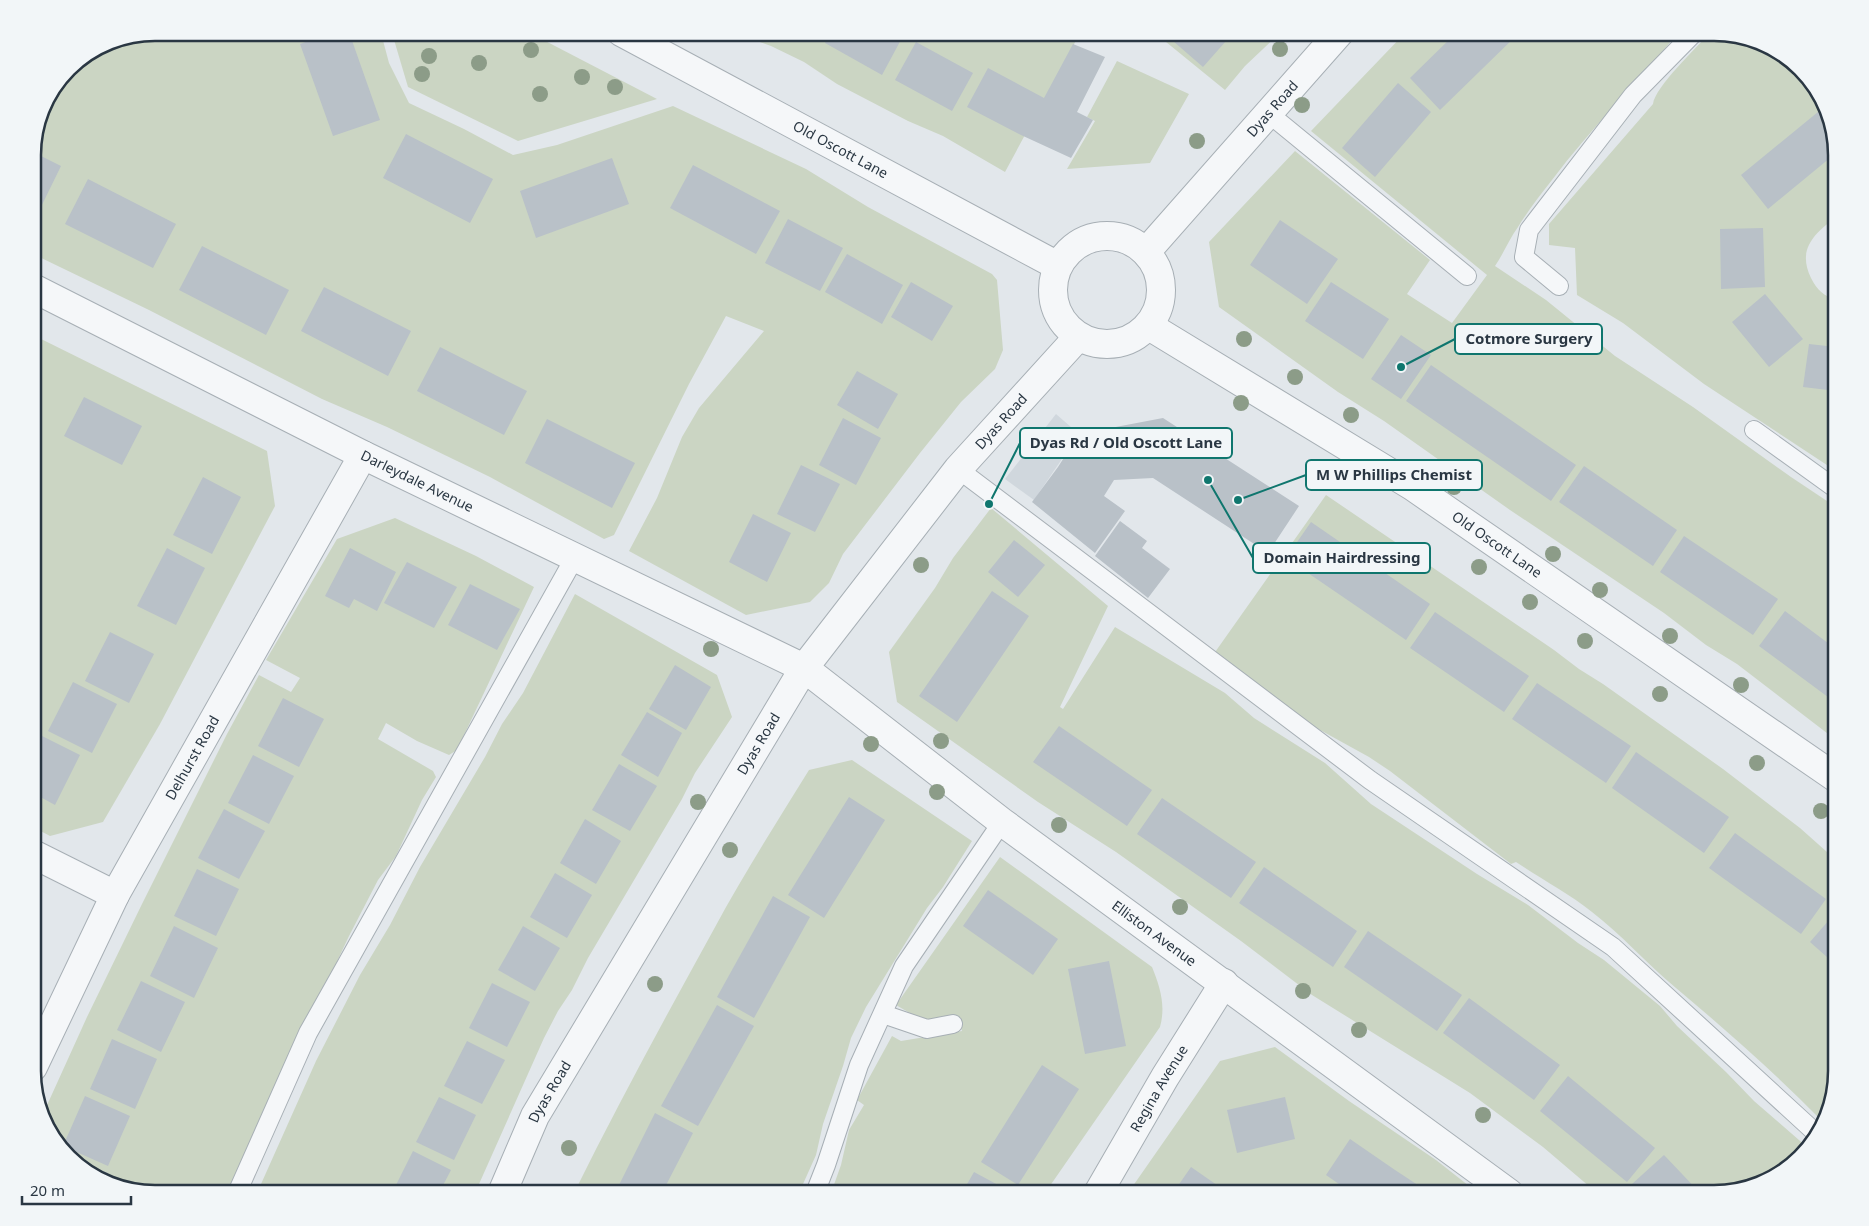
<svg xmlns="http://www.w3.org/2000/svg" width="1869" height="1226" viewBox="0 0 1869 1226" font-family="'Noto Sans',sans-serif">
<rect width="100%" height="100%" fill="#e2e7eb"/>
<polygon fill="#d0d7dd" points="1056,414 1079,434 1034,500 1005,479"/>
<g fill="#cbd5c3">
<polygon points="156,32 381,33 389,63 409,103 464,129 513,155 557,145 673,106 806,169 868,207 992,274 997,280 1003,350 995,369 961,402 920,453 843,554 829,583 810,602 746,615 629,551 657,498 682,437 699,408 764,331 726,316 689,384 614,535 604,539 490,477 387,427 322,399 149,310 33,254 33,148 42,108 69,68 109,42"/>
<polygon points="392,33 530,33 657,99 518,141 408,87"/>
<polygon points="734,33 1080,33 1005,172 943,136 908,121 837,84 804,62 771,46"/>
<polygon points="1155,33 1280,33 1245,66 1225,90"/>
<path d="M 1405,33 L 1678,33 C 1637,83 1591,128 1552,180 C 1540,195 1528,211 1518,227 C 1509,239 1504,253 1495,266 L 1546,300 L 1615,356 L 1693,407 L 1791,477 L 1836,507 L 1836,740 L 1737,664 L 1706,645 L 1664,613 L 1510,510 L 1384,421 L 1338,392 L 1219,307 L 1209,242 L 1295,151 L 1430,260 L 1407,294 L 1452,323 L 1487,275 L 1311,131 Z"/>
<path d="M 1710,33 L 1782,53 L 1820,94 L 1836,155 L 1836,217 C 1814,234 1797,249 1811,278 C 1817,290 1824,296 1836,300 L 1836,471 L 1704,384 L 1623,323 L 1577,295 L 1575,248 L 1549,245 L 1549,224 L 1653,104 C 1655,87 1697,47 1710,33 Z"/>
<polygon points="1117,61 1189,94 1150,163 1067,169 1095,121 1087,117"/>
<polygon points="33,335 267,451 275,506 160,724 103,822 50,836 33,827"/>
<path d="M 1326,495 L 1554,650 L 1579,669 L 1603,684 L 1723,769 L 1800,828 L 1836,860 L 1836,1071 L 1821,1120 C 1775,1073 1726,1030 1676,988 C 1647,964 1622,935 1592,912 C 1568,893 1541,879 1516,862 L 1511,864 L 1390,771 L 1369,757 L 1311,725 L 1213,655 Z"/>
<polygon points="991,508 1108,606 1060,707 1063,709 1115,627 1225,693 1254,718 1325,763 1371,804 1477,874 1528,905 1578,943 1604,960 1660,1006 1677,1026 1726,1072 1754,1101 1807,1147 1775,1177 1714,1193 1597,1193 1543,1147 1470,1093 1312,995 1241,941 1116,852 1038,802 897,702 889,652 935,588 953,558"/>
<polygon points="395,518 476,556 534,587 457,750 449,755 417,741 386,723 378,739 433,771 436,777 422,800 396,856 378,880 349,936 228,1193 156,1193 87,1173 49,1132 43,1114 87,1017 142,904 227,734 259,675 291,692 300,678 266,660 337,539"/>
<polygon points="575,594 717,675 732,717 695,773 682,799 588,958 572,990 558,1011 544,1038 475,1193 257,1193 316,1061 360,975 390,925 420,867 485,757 502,724 523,693"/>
<path d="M 852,760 L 972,841 L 943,887 L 927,908 L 866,1007 L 851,1038 L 843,1066 L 823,1124 L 816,1155 L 799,1193 L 574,1193 C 618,1104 666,1016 714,929 C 743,875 777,822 809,770 Z"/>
<path d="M 1000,857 L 1152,967 C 1160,987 1166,1005 1160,1027 L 1045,1193 L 831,1193 L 841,1165 L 849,1130 L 864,1105 L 857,1100 L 892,1036 L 901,1041 L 962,1031 L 959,1019 L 925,1022 L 896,1005 Z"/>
<polygon points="1275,1047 1349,1101 1436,1160 1478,1193 1128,1193 1220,1061"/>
</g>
<g fill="#b9c1c8">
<polygon points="333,32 349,32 380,120 333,136 300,44"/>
<polygon points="799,32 816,32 812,40"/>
<polygon points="831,32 896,32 903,36 882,75 825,43"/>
<polygon points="1180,32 1234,32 1203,67 1173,41"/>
<polygon points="1457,32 1520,32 1440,110 1410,78"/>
<polygon points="916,42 973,73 952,111 895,80"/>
<polygon points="1073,44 1105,57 1077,112 1093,120 1071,158 1021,135 967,107 988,68 1044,98"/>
<polygon points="1398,83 1431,112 1375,177 1342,148"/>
<polygon points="1824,107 1836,153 1768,209 1741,175"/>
<polygon points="406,134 493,179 470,223 383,178"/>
<polygon points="33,152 61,166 39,211 33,208"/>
<polygon points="612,158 629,204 536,238 520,191"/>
<polygon points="693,165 780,211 756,254 670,208"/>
<polygon points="88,179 176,224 153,268 65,224"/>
<polygon points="788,219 843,248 820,291 765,263"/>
<polygon points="1280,220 1338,259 1307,304 1250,265"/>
<polygon points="1763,228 1765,287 1721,289 1720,229"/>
<polygon points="202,246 289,290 266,335 179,290"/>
<polygon points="847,254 903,285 882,324 825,292"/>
<polygon points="911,282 953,306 932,341 891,317"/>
<polygon points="1331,282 1389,319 1363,359 1305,321"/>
<polygon points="324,287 411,331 388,376 301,331"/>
<polygon points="1765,294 1803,339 1769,367 1732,322"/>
<polygon points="1401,335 1431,355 1401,399 1371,379"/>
<polygon points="1809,344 1836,347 1836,391 1803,387"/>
<polygon points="440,347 527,391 504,435 417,391"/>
<polygon points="1431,365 1576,465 1551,501 1406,401"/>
<polygon points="857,371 898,394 878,429 837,405"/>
<polygon points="84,397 142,426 122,465 64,436"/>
<polygon points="843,418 881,438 856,485 819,465"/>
<polygon points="1163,418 1299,506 1268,553 1153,478 1114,480 1104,496 1125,511 1095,553 1032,502 1058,467 1079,434"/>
<polygon points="547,419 635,463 612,508 525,463"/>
<polygon points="801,465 840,484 815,532 777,514"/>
<polygon points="1584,466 1677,530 1653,566 1559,502"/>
<polygon points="203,477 241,497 212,554 173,535"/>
<polygon points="753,514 791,533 767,582 729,562"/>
<polygon points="1120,521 1147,541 1142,548 1170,569 1148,598 1095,556"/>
<polygon points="1311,522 1430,604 1406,640 1286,558"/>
<polygon points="1684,536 1778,599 1753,635 1660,572"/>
<polygon points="1014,540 1045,565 1018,597 988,572"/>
<polygon points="167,548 205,568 176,625 137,606"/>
<polygon points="350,548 396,572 377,611 354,599 349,608 325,596"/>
<polygon points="407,562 457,587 434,628 384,603"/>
<polygon points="470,584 520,609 497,650 448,625"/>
<polygon points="992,591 1029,616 957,722 919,696"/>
<polygon points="1785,611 1836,649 1836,703 1759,646"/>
<polygon points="1435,612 1529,676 1504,712 1410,648"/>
<polygon points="110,632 154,654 129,703 85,681"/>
<polygon points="675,665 711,687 686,730 649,709"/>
<polygon points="73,682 117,704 92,753 48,731"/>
<polygon points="1537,683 1631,746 1606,783 1512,719"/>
<polygon points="283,698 324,719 299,767 258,746"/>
<polygon points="647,712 682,733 658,777 621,755"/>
<polygon points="1059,726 1152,790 1127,826 1033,762"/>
<polygon points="36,733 80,755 55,805 33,793 33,739"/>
<polygon points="1636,752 1729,817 1704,853 1612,788"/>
<polygon points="253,755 294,776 269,824 228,803"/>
<polygon points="619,764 657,786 630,831 592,810"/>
<polygon points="849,797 885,820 824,918 788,895"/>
<polygon points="1162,798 1256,862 1231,898 1137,834"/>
<polygon points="224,809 265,831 239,879 198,858"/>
<polygon points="585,819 621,841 596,884 560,863"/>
<polygon points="1735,833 1826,899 1801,934 1709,868"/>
<polygon points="1264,867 1357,931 1333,967 1239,903"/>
<polygon points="197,869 239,889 216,936 174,916"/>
<polygon points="555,873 592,895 567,938 530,917"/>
<polygon points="988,890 1058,939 1033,975 963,926"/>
<polygon points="773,896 810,917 754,1018 717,997"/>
<polygon points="1836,912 1836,965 1810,942"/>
<polygon points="174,926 218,948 194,998 150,976"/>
<polygon points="523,926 560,948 535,991 498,970"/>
<polygon points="1368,931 1462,995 1437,1031 1344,967"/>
<polygon points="1109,961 1126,1046 1085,1054 1068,969"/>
<polygon points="141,981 185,1002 161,1052 117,1030"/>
<polygon points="492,983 530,1002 507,1047 469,1028"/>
<polygon points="1469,998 1560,1065 1534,1100 1443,1033"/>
<polygon points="717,1005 754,1026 698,1126 661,1106"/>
<polygon points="112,1039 157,1059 135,1109 90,1089"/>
<polygon points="467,1041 505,1060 482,1104 444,1086"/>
<polygon points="1042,1065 1079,1089 1018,1185 981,1162"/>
<polygon points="1568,1076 1655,1148 1627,1182 1540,1111"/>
<polygon points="85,1096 130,1116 108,1166 63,1146"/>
<polygon points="439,1097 476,1115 454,1160 416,1142"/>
<polygon points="1285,1097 1295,1139 1237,1153 1227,1110"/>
<polygon points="655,1113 693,1133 662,1193 615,1193"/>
<polygon points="1350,1139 1395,1170 1430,1193 1353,1193 1349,1191 1326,1175"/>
<polygon points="413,1151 451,1170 439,1193 392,1193"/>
<polygon points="1664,1155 1683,1175 1700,1193 1641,1193 1632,1184"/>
<polygon points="74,1159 108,1173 105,1178 87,1173"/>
<polygon points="1191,1167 1227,1192 1226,1193 1173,1193"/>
<polygon points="974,1172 1013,1193 962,1193"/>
</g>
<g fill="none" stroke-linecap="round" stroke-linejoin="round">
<defs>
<g id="service">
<polyline points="1268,113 1467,276"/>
<polyline points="1559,286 1524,257 1529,230 1633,95 1695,32"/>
<polyline points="1754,430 1836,489"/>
<polyline points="958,469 1370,780 1613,947 1817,1134"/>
<polyline points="883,1014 927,1029 953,1024"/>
<polyline points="237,1193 308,1033 575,557"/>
<polyline points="815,1193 826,1165 859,1065 904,966 1002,822"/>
</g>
<g id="minor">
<path id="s1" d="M 621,32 L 1058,266"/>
<path id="s2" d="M 33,288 L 363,455 L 804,668 L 1002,822 L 1509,1193"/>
<path id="s3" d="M 1149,326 L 1412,486 L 1836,778"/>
<polyline points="33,854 115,895"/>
<path id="s4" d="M 33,1067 L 115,895 L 363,455"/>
<path id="s5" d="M 1098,1193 L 1165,1077 L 1224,983"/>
</g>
<g id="tertiary">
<circle cx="1107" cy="290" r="54"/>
<path id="s6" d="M 1146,252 L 1340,32"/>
<path id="s7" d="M 502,1193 L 535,1116 L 804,668 L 958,469 L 1078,337"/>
</g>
</defs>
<use href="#service" stroke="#a7afb5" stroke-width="20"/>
<use href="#minor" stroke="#a7afb5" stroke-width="30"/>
<use href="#tertiary" stroke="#a7afb5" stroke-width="30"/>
<use href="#service" stroke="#f5f7f9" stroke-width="18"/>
<use href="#minor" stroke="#f5f7f9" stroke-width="28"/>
<use href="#tertiary" stroke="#f5f7f9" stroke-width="28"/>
</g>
<g fill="#8c9c88">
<circle cx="1280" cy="49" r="8"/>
<circle cx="531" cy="50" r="8"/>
<circle cx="429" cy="56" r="8"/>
<circle cx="479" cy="63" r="8"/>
<circle cx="422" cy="74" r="8"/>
<circle cx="582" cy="77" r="8"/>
<circle cx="615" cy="87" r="8"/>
<circle cx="540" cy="94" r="8"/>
<circle cx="1302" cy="105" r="8"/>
<circle cx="1197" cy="141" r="8"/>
<circle cx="1244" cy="339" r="8"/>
<circle cx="1295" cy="377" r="8"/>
<circle cx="1241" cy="403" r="8"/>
<circle cx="1351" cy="415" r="8"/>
<circle cx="1454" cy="487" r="8"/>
<circle cx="1553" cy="554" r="8"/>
<circle cx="921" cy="565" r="8"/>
<circle cx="1479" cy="567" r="8"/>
<circle cx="1600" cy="590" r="8"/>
<circle cx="1530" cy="602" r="8"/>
<circle cx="1670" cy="636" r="8"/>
<circle cx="1585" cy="641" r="8"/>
<circle cx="711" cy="649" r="8"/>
<circle cx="1741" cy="685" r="8"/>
<circle cx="1660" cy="694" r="8"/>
<circle cx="941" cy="741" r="8"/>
<circle cx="871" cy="744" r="8"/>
<circle cx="1757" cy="763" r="8"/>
<circle cx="937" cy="792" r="8"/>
<circle cx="698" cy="802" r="8"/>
<circle cx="1821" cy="811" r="8"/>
<circle cx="1059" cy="825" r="8"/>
<circle cx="730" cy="850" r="8"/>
<circle cx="1180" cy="907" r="8"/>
<circle cx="655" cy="984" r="8"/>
<circle cx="1303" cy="991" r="8"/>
<circle cx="1359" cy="1030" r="8"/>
<circle cx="1483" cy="1115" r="8"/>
<circle cx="569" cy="1148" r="8"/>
</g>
<g text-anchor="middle" stroke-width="4" stroke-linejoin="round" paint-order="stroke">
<g font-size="14" fill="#2a3743" stroke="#f2f6f8">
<text dy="5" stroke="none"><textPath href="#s6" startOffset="191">Dyas Road</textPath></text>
<text dy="5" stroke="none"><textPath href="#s1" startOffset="249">Old Oscott Lane</textPath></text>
<text dy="5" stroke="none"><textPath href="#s7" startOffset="922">Dyas Road</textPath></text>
<text dy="5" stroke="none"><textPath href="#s2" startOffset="430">Darleydale Avenue</textPath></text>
<text dy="5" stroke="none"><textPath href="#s3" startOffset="411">Old Oscott Lane</textPath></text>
<text dy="5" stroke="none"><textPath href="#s7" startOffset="518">Dyas Road</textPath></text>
<text dy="5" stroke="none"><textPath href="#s4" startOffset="348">Delhurst Road</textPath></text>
<text dy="5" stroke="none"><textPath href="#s2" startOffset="1299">Elliston Avenue</textPath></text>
<text dy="5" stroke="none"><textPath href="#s5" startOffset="121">Regina Avenue</textPath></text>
<text dy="5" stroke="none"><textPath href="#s7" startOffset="112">Dyas Road</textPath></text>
</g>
</g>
<path d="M0 0H1869V1226H0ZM155 41H1714A114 114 0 0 1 1828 155V1071A114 114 0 0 1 1714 1185H155A114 114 0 0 1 41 1071V155A114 114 0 0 1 155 41Z" fill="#f2f6f8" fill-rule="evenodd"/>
<path fill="none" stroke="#2a3743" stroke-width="2.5" d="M155 41H1714A114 114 0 0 1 1828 155V1071A114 114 0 0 1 1714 1185H155A114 114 0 0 1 41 1071V155A114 114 0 0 1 155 41Z"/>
<path fill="none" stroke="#0f766e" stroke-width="2" d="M1401 367L1455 339M989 504L1020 443M1238 500L1306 475M1208 480L1253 558"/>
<g fill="#0f766e" stroke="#f2f6f8" stroke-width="2">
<circle cx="1401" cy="367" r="5"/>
<circle cx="989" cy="504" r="5"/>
<circle cx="1238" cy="500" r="5"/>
<circle cx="1208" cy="480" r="5"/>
</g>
<g fill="#f2f6f8" stroke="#0f766e" stroke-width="2">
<rect x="1455" y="324" width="147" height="30" rx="5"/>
<rect x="1020" y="428" width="212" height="30" rx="5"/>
<rect x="1306" y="460" width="176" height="30" rx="5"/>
<rect x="1253" y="543" width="177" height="30" rx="5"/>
</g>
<g font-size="15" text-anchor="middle" font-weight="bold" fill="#2a3743">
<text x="1529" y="344">Cotmore Surgery</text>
<text x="1126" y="448">Dyas Rd / Old Oscott Lane</text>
<text x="1394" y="480">M W Phillips Chemist</text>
<text x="1342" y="563">Domain Hairdressing</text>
</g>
<path d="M22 1196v8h109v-8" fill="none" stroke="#2a3743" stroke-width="2.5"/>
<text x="30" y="1196" font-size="15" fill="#2a3743" stroke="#f2f6f8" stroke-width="4" paint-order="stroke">20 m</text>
</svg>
